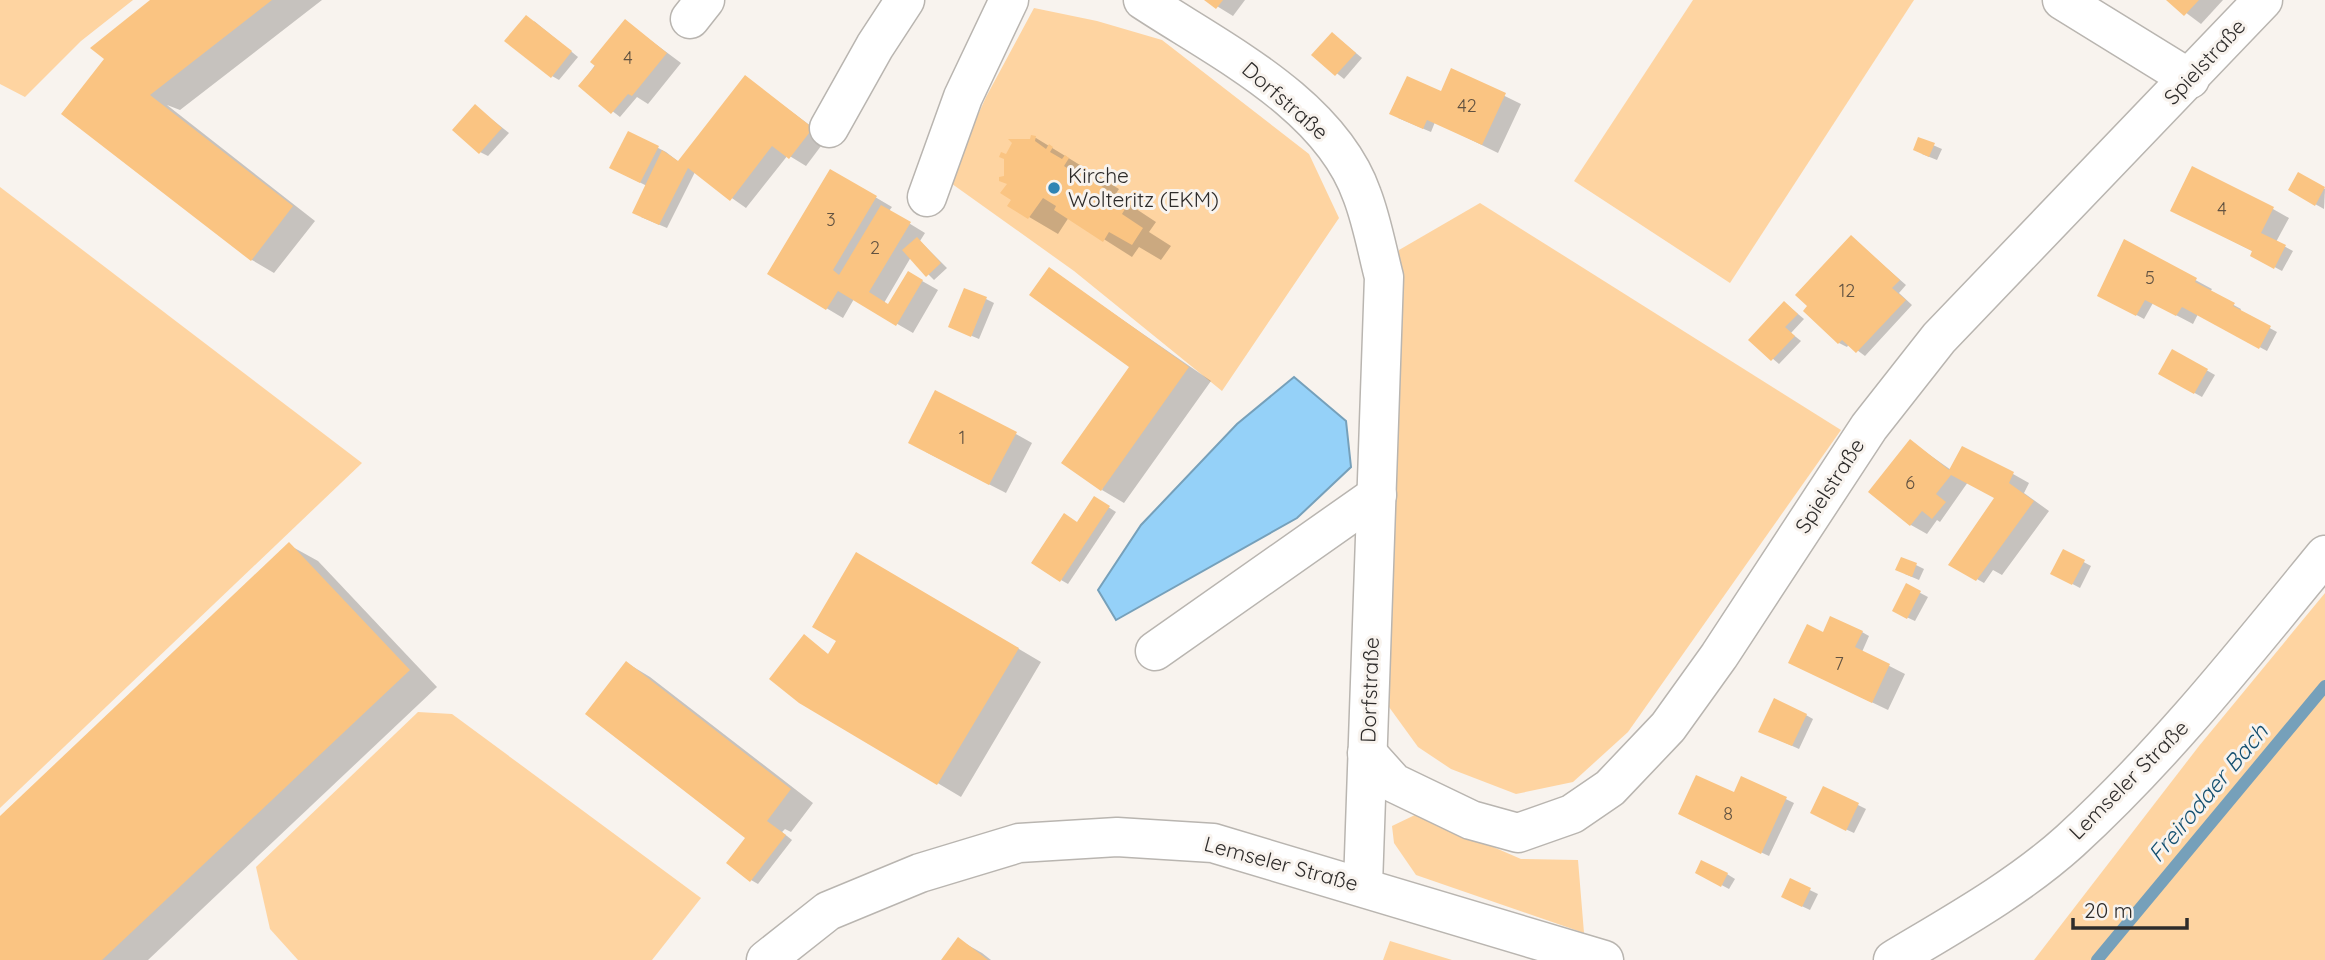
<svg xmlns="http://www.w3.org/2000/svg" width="2325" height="960" viewBox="0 0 2325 960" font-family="Quicksand,sans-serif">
<rect width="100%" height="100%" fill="#f8f3ee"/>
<g fill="#fed4a1">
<polygon points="0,0 133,0 81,41 25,97 0,84"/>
<polygon points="1693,0 1914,0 1730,283 1574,181"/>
<polygon points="1034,8 1097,21 1162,40 1309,154 1339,218 1222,391 1074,271 948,181 986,97"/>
<polygon points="0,187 362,463 0,808"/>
<polygon points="1480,203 1841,430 1628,732 1573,782 1516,794 1451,769 1418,747 1389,707 1399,250"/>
<polygon points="2325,593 2325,960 2034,960 2199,746"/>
<polygon points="418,712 452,714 701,898 652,960 298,960 270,929 256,867"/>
<polygon points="1417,814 1521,859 1578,860 1584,933 1416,875 1394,843 1392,826"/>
<polygon points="1390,941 1452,960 1383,960"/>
</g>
<polygon fill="#95d1f8" stroke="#76a0ba" stroke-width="2" points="1294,377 1346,421 1351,467 1297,518 1116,620 1098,590 1141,525 1237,424"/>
<g fill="#0003">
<polygon points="153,0 322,0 180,110 167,105 315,221 274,273 252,260 64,113"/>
<polygon points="1207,0 1245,0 1233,16"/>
<polygon points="2169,0 2223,0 2201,24"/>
<polygon points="534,21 578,57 559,80 552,76"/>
<polygon points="626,22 681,63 648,104 637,97 620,117 580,86"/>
<polygon points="1339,39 1362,58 1344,79 1314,55"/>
<polygon points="1452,70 1521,104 1498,153 1435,122 1431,132 1398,118 1441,93"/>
<polygon points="745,77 827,138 806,166 788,155 746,208 695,172 667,228 641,217 647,186 619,172 629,133 666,152 679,162"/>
<polygon points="475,106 509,133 488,156 480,152"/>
<polygon points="1036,138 1119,189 1115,195 1156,222 1149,232 1171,246 1161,260 1139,247 1132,257 1069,217 1058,234 1009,205 1014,199 1006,178 1007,157 1014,143 1011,139 1018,142"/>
<polygon points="1919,139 1942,149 1937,160 1922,154"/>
<polygon points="831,171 892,207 889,211 925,233 920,241 947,268 934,280 911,257 884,303 889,306 908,273 938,290 913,333 854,299 843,318 769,274"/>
<polygon points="2299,174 2325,189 2324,209 2290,190"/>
<polygon points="2273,209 2289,218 2276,242 2293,251 2282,271 2252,255 2254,252 2172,210"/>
<polygon points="1851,237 1906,285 1899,293 1912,305 1865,356 1849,344 1847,347 1839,343"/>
<polygon points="2125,242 2212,289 2210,292 2241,309 2240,312 2277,332 2267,351 2198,314 2193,324 2153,303 2144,319 2100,295"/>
<polygon points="1049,269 1211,381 1124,503 1102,490 1132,367"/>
<polygon points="986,299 994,303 979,339 958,330"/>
<polygon points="1785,303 1804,319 1791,333 1801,341 1779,364 1751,340"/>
<polygon points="2173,351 2215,375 2202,397 2160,374"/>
<polygon points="1016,434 1032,443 1006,493 926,452"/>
<polygon points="1910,441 1951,470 2013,474 2029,483 2024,493 2049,511 2002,575 1993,570 1984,583 1950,564 1996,498 1968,482 1940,522 1937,520 1927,534 1911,525"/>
<polygon points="1102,503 1116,512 1068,584 1061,580 1078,524"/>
<polygon points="289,545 318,561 437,687 148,960 0,960 0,818"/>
<polygon points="2063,551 2091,566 2080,588 2052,573"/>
<polygon points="857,554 1041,662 961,797 800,701 805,637 829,655 838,640"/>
<polygon points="1916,565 1924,569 1919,580 1905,574"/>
<polygon points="1907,586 1928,597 1915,621 1902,615"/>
<polygon points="1862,632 1869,636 1862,652 1905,674 1888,710 1790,663"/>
<polygon points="627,663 650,677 813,803 791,832 785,829 782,832 792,840 758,884 751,880 748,837"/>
<polygon points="1806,715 1813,719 1799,749 1768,735"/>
<polygon points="1742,778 1794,803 1769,856 1687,818 1735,795"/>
<polygon points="1824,788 1866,809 1854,833 1819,817"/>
<polygon points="1697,872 1727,874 1735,879 1729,889"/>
<polygon points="1791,881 1818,894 1810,910 1791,901"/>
<polygon points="959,940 982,953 991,960 943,960"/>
</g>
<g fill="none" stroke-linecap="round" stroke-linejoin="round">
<polyline stroke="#76a0ba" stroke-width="12" points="2097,960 2325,686"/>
</g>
<g fill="#fac482">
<polygon points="150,0 272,0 150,95 293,206 251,261 61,114 104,59 90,48"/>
<polygon points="1204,0 1223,0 1216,9"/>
<polygon points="2166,0 2199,0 2184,16"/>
<polygon points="526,15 572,51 551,78 504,41"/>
<polygon points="625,19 667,53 632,96 628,94 611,114 578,86 595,66 590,62"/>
<polygon points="1332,32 1356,53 1335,76 1311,55"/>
<polygon points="1451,68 1506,93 1482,145 1427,120 1423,129 1389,114 1407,76 1441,91"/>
<polygon points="745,75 813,128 789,159 772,146 730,201 688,168 659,225 632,213 662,150 678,161"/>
<polygon points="475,104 502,128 479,154 452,130"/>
<polygon points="628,131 659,146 640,183 609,168"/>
<polygon points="1031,135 1036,136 1035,141 1046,149 1049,144 1053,147 1050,152 1062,159 1065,155 1069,158 1064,166 1079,176 1084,166 1092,171 1088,177 1128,204 1122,214 1143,228 1132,245 1109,232 1103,242 1054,210 1056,206 1043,198 1028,219 1007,206 1011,200 1000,193 1007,184 999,181 999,177 1004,176 1004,159 999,157 1001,152 1006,154 1012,143 1008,139 1030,139"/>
<polygon points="1918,137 1935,143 1929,157 1913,150"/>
<polygon points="2192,166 2274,207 2261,233 2286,245 2274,269 2250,256 2252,251 2170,211"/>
<polygon points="830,169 877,196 833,270 839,275 881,205 911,222 869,292 888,304 908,271 923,280 896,326 838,291 826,310 767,274"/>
<polygon points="2298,172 2325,187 2315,206 2288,190"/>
<polygon points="1851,235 1900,280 1892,288 1906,300 1856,353 1842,340 1838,344 1803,311 1807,306 1795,295"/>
<polygon points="917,237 941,263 926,277 902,250"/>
<polygon points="2124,239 2197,278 2195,282 2235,303 2233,306 2271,326 2259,349 2182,307 2176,316 2145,300 2136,316 2097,296"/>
<polygon points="1049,267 1189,367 1101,491 1061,463 1129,367 1029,295"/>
<polygon points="964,288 987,297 971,337 948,327"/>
<polygon points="1784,301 1798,314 1785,327 1795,336 1771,361 1748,340"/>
<polygon points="2172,349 2208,369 2194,394 2158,374"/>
<polygon points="935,390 1017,432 989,485 908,443"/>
<polygon points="1910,439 1949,470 1962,446 2014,472 2009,483 2034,501 1976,581 1948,565 1994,498 1951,475 1936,494 1946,502 1932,519 1922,511 1910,526 1868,492"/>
<polygon points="1094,496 1110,506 1060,582 1031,563 1064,513 1077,522"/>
<polygon points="289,542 410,670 102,960 0,960 0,816"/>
<polygon points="2063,549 2085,560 2072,585 2050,574"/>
<polygon points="856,552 1019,648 937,785 799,703 769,679 804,634 828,654 836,641 812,627"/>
<polygon points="1901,557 1917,563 1912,577 1895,570"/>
<polygon points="1906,583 1921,591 1907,619 1892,611"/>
<polygon points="1830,616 1863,631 1855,647 1890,664 1872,703 1788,663 1807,624 1823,632"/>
<polygon points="626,661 791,789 767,821 786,835 750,882 726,863 745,838 585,714"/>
<polygon points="1774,698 1807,714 1792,746 1758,732"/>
<polygon points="1696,775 1734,792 1741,776 1787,797 1761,854 1678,814"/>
<polygon points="1823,786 1859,803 1846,831 1810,813"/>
<polygon points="1701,860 1728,873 1721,887 1695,873"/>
<polygon points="1790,878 1811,888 1802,907 1781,897"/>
<polygon points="958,937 988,960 941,960"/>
</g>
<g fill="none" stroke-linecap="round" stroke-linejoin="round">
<defs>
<g id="minor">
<path d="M 1143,0 C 1219,50 1330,104 1362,195 C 1372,221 1377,250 1384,277 L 1363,885"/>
<polyline points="2062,0 2190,79"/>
<polyline points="690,19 705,0"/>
<polyline points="829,128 875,46 905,0"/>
<polyline points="927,197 963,97 1009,0"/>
<polyline points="1155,651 1377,495"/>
<polyline points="1367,753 1394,783 1471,820 1518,833 1572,814 1610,788 1668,727 1719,656 1869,427 1939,338 2263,0"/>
</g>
<g id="secondary">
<polyline points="766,960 828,911 920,873 1019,843 1117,837 1213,843 1604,960"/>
<path d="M 1893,960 C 1953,924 2018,888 2070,841 C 2164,755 2244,654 2325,555"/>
</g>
</defs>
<use href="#minor" stroke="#b9b5b0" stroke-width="41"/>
<use href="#secondary" stroke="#b9b5b0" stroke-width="41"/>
<use href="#minor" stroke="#fff" stroke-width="38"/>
<use href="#secondary" stroke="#fff" stroke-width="38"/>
</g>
<circle fill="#3084b4" stroke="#f8f3ee" stroke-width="2.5" cx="1054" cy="188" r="7"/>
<g text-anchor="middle" stroke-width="6" stroke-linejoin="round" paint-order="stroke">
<g font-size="18" fill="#615241">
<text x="628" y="64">4</text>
<text x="1467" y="112">42</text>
<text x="2222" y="215">4</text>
<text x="831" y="226">3</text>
<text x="875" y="254">2</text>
<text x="2150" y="284">5</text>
<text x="1847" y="297">12</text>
<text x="962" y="444">1</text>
<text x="1910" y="489">6</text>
<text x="1839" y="670">7</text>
<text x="1728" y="820">8</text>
</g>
<g font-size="21" fill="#2e2c2b" stroke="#f8f3ee">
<text transform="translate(2205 62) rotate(-47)" y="7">Spielstraße</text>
<text transform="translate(1285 101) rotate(41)" y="7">Dorfstraße</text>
<text transform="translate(1830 486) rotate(-57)" y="7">Spielstraße</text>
<text transform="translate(1370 690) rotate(-88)" y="7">Dorfstraße</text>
<text transform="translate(2129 780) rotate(-45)" y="7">Lemseler Straße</text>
<text transform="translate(1281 864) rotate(15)" y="7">Lemseler Straße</text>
</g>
<g font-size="21" fill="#2e2c2b" stroke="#f8f3ee" text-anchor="start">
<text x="1068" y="183">Kirche<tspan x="1068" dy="24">Wolteritz (EKM)</tspan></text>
</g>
<g font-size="23" font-style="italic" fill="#145070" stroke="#f8f3ee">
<text transform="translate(2208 793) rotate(-50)" y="8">Freirodaer Bach</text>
</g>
</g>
<path d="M2073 918v10h114v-10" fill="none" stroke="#2e2c2b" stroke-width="3.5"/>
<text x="2084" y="918" font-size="21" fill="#2e2c2b" stroke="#f8f3ee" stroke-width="5" paint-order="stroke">20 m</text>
</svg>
